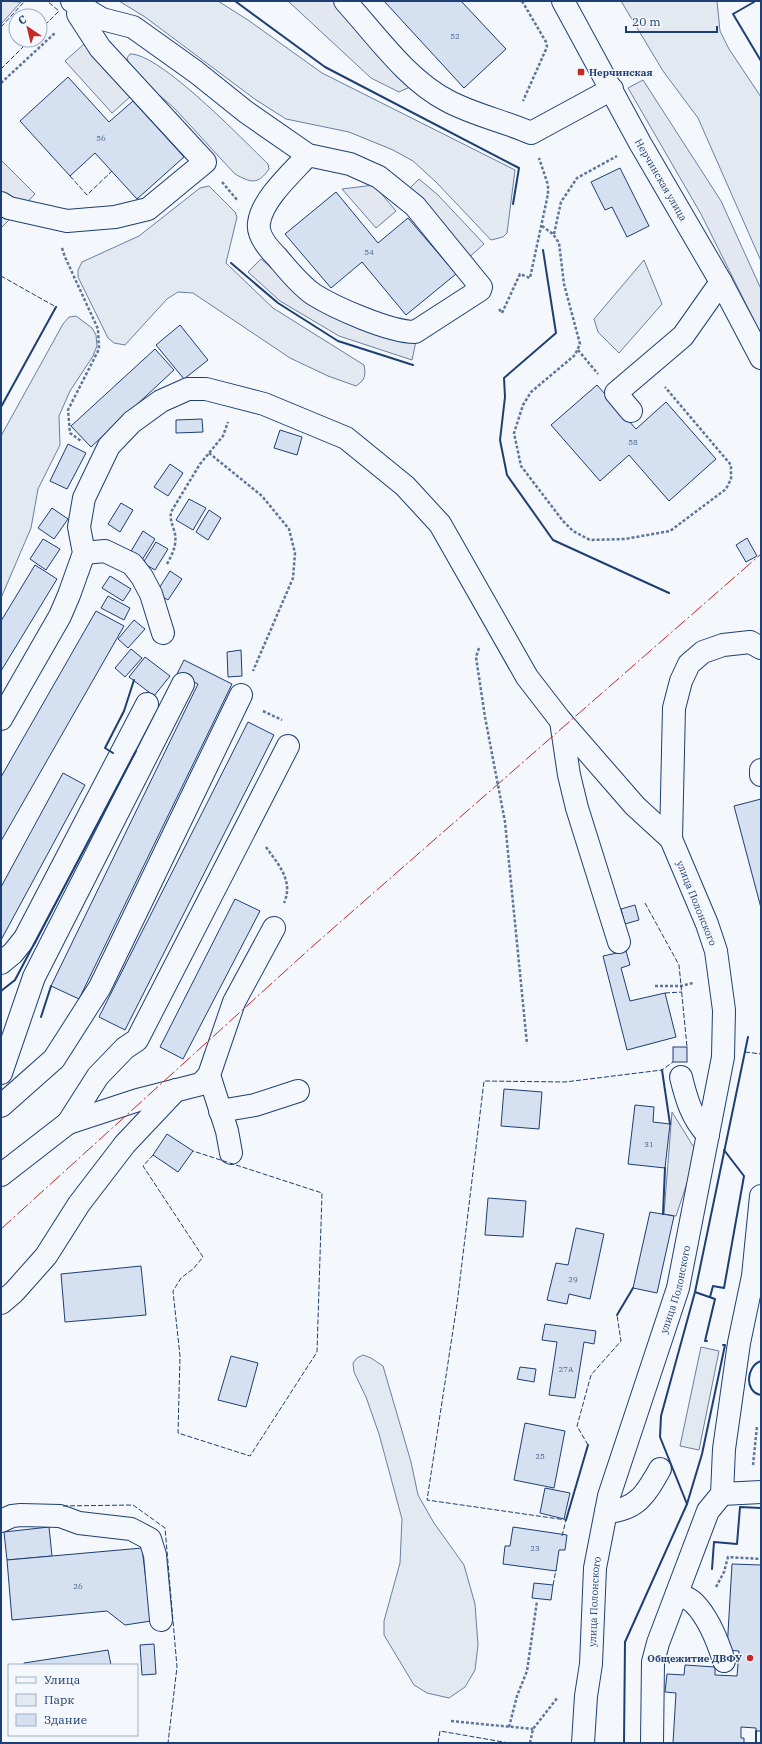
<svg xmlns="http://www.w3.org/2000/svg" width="762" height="1744" viewBox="0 0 762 1744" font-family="'IBM Plex Serif',serif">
<rect width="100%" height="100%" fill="#f4f7fb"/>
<g fill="#e3e9f0" stroke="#687fa3">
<polygon points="119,1 218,1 248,20 322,73 515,170 507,233 503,237 491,240 436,182 413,161 393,150 349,132 286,119 256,100 145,17"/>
<polygon points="621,1 717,1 720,31 729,49 761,97 761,261 698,118 663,71"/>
<path d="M 130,54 C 160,53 244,141 268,164 L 269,169 C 258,185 251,183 235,174 C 215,153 195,130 175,109 C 161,95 132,77 127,58 Z"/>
<path d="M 209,186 L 235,212 L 237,217 L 226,263 L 273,308 L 364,365 C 366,376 365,380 356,386 L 328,376 L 290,358 L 193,293 L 178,292 L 167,299 L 125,345 L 114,343 L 108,338 L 78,277 L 78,270 L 82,262 L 139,236 L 200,188 Z"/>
<polygon points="644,260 662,304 619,353 598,332 594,319"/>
<polygon points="76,316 92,328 96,335 97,346 93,356 70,391 59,416 60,445 38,489 31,528 1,598 1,436 63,324 69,317"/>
<polygon points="701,1347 719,1351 699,1450 680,1446"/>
<polygon points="363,1355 371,1358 383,1366 411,1462 418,1495 434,1523 464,1565 475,1604 478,1645 475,1670 465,1687 449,1698 427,1693 414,1685 384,1635 384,1621 400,1563 402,1519 379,1434 366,1397 354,1372 353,1363 357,1358"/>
</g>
<g fill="#e3e8f0" stroke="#687fa3">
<polygon points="1,1 21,2 1,24"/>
<polygon points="288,1 333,1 412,86 399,92 371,78"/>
<polygon points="84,44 131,96 112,113 65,61"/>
<polygon points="643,80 721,201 761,289 761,334 701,214 628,88"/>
<polygon points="1,160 35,194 1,228"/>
<polygon points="419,179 438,195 484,244 467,259 407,191"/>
<polygon points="374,185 396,211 376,228 342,189"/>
<polygon points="261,259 291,285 416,341 412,360 339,336 280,301 248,272"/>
<polygon points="672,1112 693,1146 698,1150 676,1216 664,1214"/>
</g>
<g fill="#d5e0f0" stroke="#1d3f73">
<polygon points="384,1 461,1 506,49 464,88"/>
<polygon points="68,77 109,122 133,101 184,157 137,199 95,153 70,176 20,121"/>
<polygon points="620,168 649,226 627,237 612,207 605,210 591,182"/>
<polygon points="336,192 378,243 408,218 456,274 406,315 362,262 331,288 285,234"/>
<polygon points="180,325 208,360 184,379 156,345"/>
<polygon points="155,349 174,370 91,447 71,426"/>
<polygon points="597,385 636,429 666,402 716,459 669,501 629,455 600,481 551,425"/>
<polygon points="202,419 203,432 176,433 176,420"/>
<polygon points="280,430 302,437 297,455 274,448"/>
<polygon points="68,444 86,453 67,489 50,481"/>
<polygon points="170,464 183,473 168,496 154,487"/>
<polygon points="189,499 206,508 193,530 176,520"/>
<polygon points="121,503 133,510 120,532 108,524"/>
<polygon points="52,508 68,519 54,539 38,528"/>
<polygon points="209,510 221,518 208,540 196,532"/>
<polygon points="143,531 155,539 142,560 130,553"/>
<polygon points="747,538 757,556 746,562 736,545"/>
<polygon points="43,539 60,549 46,570 30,559"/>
<polygon points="156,542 168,549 155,570 143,563"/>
<polygon points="35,565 57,579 1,671 1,621"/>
<polygon points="170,571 182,579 168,600 156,593"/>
<polygon points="110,576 131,589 123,601 102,588"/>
<polygon points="108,596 130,608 124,620 101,608"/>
<polygon points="96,611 124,626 1,841 1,777"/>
<polygon points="134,620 145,629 128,648 118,639"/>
<polygon points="131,649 142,658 125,677 115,668"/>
<polygon points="241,650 242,676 228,677 227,652"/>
<polygon points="145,657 170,676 154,696 129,677"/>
<polygon points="184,660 232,684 79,999 51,986 198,684 177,674"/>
<polygon points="248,722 274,735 125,1030 99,1017"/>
<polygon points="63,773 85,785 1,940 1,887"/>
<polygon points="761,799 761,908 734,806"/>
<polygon points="235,899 260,911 183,1059 160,1047"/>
<polygon points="635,905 639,920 625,924 621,909"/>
<polygon points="626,951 630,965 621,968 630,1001 665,993 676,1037 627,1050 603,956"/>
<rect x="673" y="1047" width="14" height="15"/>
<polygon points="504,1089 542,1092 539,1129 501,1126"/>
<polygon points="635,1105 654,1107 653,1122 670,1124 665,1168 628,1164"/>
<polygon points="167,1134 193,1151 178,1172 153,1155"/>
<polygon points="488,1198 526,1201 523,1237 485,1235"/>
<polygon points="650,1212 674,1216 657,1293 633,1288"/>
<polygon points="576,1228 604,1234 590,1299 569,1294 567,1304 547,1300 556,1263 568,1265"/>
<polygon points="141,1266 146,1315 65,1322 61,1274"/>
<polygon points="545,1324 596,1331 594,1344 584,1342 575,1398 549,1395 557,1342 542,1340"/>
<polygon points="231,1356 258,1363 246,1407 218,1400"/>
<polygon points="520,1367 536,1369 534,1382 517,1379"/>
<polygon points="525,1423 565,1431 554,1488 514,1480"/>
<polygon points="545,1488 570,1493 564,1519 540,1513"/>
<polygon points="49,1527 52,1556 7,1560 4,1532"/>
<polygon points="513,1527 567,1535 565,1550 559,1550 556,1571 503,1564 505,1546 510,1546"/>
<polygon points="142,1548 151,1621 125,1625 107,1611 12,1620 7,1560"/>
<polygon points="732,1564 761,1565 761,1731 756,1731 756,1728 741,1727 741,1738 744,1738 744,1743 673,1743 676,1693 665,1692 667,1674 684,1675 685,1665 715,1667 715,1675 737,1676 739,1651 727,1650"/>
<polygon points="534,1583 553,1585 551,1600 532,1598"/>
<polygon points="154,1644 156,1674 142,1675 140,1645"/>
<polygon points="108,1650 111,1665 24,1665 24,1663"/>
</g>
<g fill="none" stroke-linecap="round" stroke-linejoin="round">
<defs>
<g id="minor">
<path d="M 72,1 L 102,19 L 133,27 L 196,72 L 246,112 L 308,155 L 350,164 L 379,177 L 415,206 L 481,287 L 480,290 L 415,332 C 390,332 335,308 313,294 C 299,284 288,270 277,257 C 269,249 257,235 259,223 C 262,199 292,173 308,155"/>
<path d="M 345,1 C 376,35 407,80 448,101 C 474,115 504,121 531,133 L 612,89"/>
<path id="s1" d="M 563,1 L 640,143 L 721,282 L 761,358"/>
<polyline points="1,203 9,208 67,221 115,217 148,209 205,162 100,48 78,14 84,9"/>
<polyline points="631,411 616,393 683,336 721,282"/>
<polyline points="84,553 105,551 132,564 142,577 151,594 163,633"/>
<polyline points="1,719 60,616 69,595 84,553 79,527 84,498 109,446 132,422 161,401 188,389 206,389 264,404 346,438 405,486 440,524 527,677 561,721 635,806 671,839"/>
<polyline points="561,721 569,775 577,808 619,942"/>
<polyline points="761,770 761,775"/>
<polyline points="1,963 13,953 25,938 147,704"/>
<polyline points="1,1073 34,977 183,684"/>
<polyline points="209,1075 227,1131 231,1153"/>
<path d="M 681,1077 C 686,1098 692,1119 708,1135"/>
<polyline points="1,1106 54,1059 100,987 241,695"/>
<polyline points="220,1111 255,1105 298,1091"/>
<polyline points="68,1123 138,1100 201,1084 209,1075 234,1002 274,928"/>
<polyline points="1,1175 68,1123 98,1076 125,1048 137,1040 288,746"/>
<polyline points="1,1303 14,1292 46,1256 79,1204 125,1144 176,1090"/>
<polyline points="722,1494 761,1492"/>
<path d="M 606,1512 C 637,1510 646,1494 660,1469"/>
<polyline points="1,1521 12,1516 21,1515 60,1516 79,1523 131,1529 150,1539 155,1555 161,1620"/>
<path d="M 678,1594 C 683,1596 690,1599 694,1603 C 709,1618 718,1642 724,1661"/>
<path id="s2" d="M 583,1743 L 586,1696 L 591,1664 L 595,1568 L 609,1496 L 678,1288 L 723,1057 L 724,1010 L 716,951 L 707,924 L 671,839 L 674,708 L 681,681 L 689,664 L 703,652 L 723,645 L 750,642 L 761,648"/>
<polyline points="652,1743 653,1662 658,1643 708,1511 722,1494 724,1449 739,1343 753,1276 761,1196"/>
</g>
</defs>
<use href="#minor" stroke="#1d3f73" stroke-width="24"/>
<g stroke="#5e769c" stroke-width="2.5" stroke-dasharray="3 2" stroke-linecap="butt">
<polyline points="522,1 546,42 547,47 523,101"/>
<polyline points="1,83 56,32"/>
<polyline points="222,182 238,201"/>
<polyline points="542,226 553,234 559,243 564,284 580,344 575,355 531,392 523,405 514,433 521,466 563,521 573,531 590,540 625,539 670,531 726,489 731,479 731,465 665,387"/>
<polyline points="554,234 561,202 577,178 617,156"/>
<polyline points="62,248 65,257 98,329 99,349 68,410 70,433 81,441"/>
<polyline points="499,309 502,313 520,274 530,278 548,194 548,185 539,158"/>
<polyline points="578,350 598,374"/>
<polyline points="209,453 262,496 289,529 295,553 293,578 253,671"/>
<path d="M 167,564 C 173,553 178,543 174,530 C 172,523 170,520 171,512 L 200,464 L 223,436 L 228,422"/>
<polyline points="479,648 476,657 485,717 505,822 527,1044"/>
<polyline points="263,711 282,720"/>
<path d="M 266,847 C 278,864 294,881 284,903"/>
<polyline points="655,986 681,986 693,983"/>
<polyline points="753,1465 757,1426"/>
<polyline points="716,1587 724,1572 728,1557 761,1559"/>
<polyline points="451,1721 533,1729"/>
<polyline points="509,1727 517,1696 527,1671 537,1601"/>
<polyline points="530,1743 533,1729 558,1697"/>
</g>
<use href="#minor" stroke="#f4f7fb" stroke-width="22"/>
<g stroke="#1d3f73" stroke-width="1" stroke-dasharray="5 2" stroke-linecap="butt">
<polyline points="1,27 24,2"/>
<polyline points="40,30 59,11 47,1"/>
<polyline points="1,69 30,40"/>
<polyline points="70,176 87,195 112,171"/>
<polyline points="1,276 56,307"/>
<polyline points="645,903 679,965 687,1047"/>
<polyline points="665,993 682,992"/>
<polyline points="745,1052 761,1054"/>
<polyline points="153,1155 143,1166 203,1257 193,1269 181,1278 173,1291 180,1356 178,1433 250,1456 317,1352 322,1193 193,1151"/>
<polyline points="588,1445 577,1426 591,1375 621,1341 617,1315"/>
<polyline points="63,1506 133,1505 165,1528 177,1667 168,1743"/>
<polyline points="562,1536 566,1520 427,1500 457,1304 484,1081 565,1082 662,1070 673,1062"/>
<polyline points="553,1585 556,1570"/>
<polyline points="438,1743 440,1731 509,1743"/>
</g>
<g stroke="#1d3f73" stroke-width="2">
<polyline points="235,1 325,67 519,168 513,204"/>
<polyline points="753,1 754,2 733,14 761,61"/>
<polyline points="543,250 556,333 504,378 505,397 500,440 507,475 553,540 669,593"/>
<polyline points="231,263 278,303 338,341 413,365"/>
<polyline points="1,407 56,307"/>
<polyline points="113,753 105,748 124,711 134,680"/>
<polyline points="1,991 15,980 136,751"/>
<polyline points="41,1017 51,986"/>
<polyline points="662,1070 670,1124"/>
<polyline points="663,1214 665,1168"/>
<polyline points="695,1292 715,1299 705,1341 707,1341"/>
<polyline points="710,1297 713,1286 724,1288 744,1176 724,1150"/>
<polyline points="617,1315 633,1288"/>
<path d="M 761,1361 C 746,1366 744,1392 761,1395"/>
<polyline points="687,1504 702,1454 725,1345 723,1345"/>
<polyline points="566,1520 588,1445"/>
<polyline points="712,1569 714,1542 737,1544 740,1507 761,1508"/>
<polyline points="624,1743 625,1642 687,1504 660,1437 661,1416 695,1292 748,1037"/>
<polyline points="756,1743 756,1731"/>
</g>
<polyline stroke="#c62828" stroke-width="1" stroke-dasharray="14 3 2 3" stroke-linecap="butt" points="1,1229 314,945 761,554"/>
</g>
<g fill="#c62828" stroke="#f4f7fb" stroke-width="1.5">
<rect x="577" y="68" width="8" height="8" rx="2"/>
<circle cx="750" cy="1658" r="4"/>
</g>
<g text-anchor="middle" stroke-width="3" stroke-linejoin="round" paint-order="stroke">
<g font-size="8" fill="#4b6792">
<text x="455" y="39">52</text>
<text x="101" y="141">56</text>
<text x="369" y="255">54</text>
<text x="633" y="445">58</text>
<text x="649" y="1147">31</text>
<text x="573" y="1282">29</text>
<text x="566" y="1372">27А</text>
<text x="540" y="1459">25</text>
<text x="535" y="1551">23</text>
<text x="78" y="1589">26</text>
</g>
<g font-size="10" font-weight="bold" fill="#1d3f73" stroke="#f4f7fb" text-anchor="start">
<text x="589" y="76">Нерчинская</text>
<text x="742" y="1662" text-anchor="end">Общежитие ДВФУ</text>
</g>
<g font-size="10" fill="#1d3f73" stroke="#f4f7fb">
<text dy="4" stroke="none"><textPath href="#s1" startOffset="204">Нерчинская улица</textPath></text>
<text transform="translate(697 903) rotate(68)" y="4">улица Полонского</text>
<text dy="4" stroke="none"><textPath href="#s2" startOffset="466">улица Полонского</textPath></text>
<text dy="4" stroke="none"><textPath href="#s2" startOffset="142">улица Полонского</textPath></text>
</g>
</g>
<rect width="762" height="1744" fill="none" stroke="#1d3f73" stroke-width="4"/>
<rect x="8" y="1664" width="130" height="72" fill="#f4f7fb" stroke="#9eadc5"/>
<rect x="16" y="1677" width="20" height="6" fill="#f4f7fb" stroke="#9eadc5"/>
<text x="44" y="1684" font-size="12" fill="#1d3f73">Улица</text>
<rect x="16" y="1694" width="20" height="12" fill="#e3e9f0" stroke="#9eadc5"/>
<text x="44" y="1704" font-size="12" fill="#1d3f73">Парк</text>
<rect x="16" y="1714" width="20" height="12" fill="#d5e0f0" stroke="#9eadc5"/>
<text x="44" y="1724" font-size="12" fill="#1d3f73">Здание</text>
<g transform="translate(28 28) rotate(325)"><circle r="19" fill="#f4f7fb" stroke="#9eadc5"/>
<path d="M0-3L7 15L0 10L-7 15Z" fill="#c62828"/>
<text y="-6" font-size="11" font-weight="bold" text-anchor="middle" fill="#1d3f73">С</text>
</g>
<path d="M626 26v6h91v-6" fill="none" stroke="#1d3f73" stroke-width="2"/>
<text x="632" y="26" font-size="12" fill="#1d3f73" stroke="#f4f7fb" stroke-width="3" paint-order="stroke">20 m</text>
</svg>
